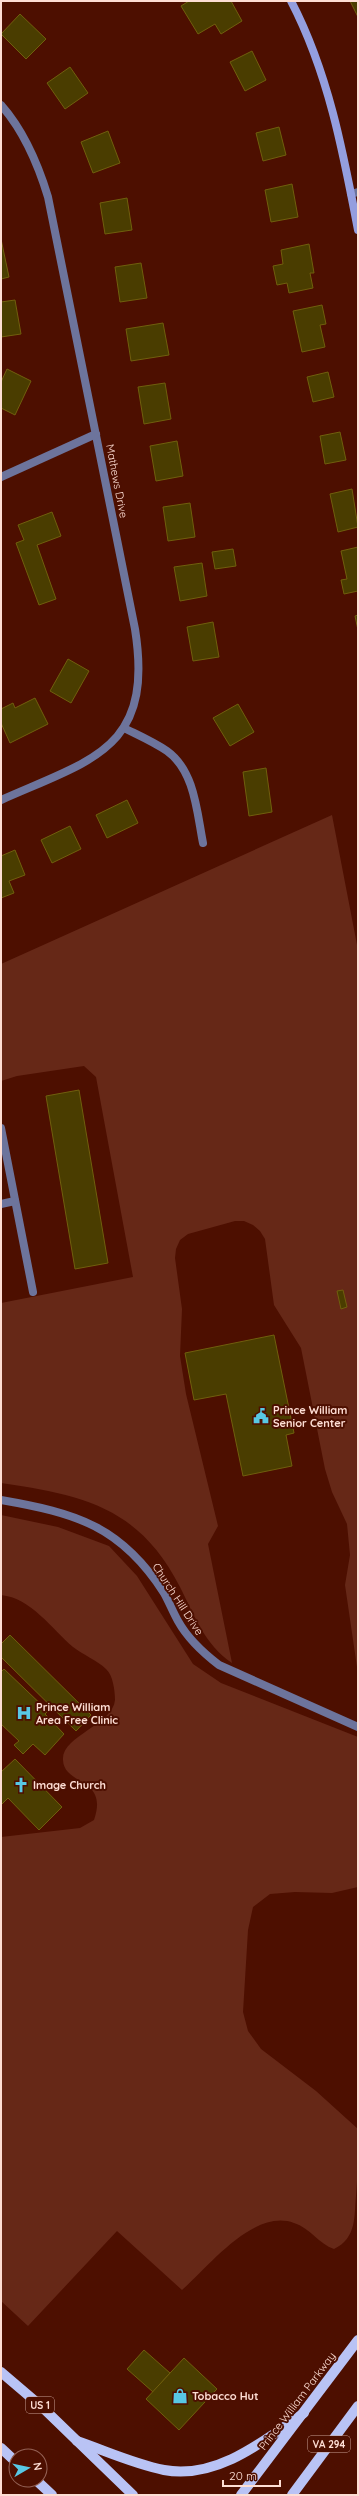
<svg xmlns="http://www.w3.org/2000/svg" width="359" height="2496" viewBox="0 0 359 2496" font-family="Quicksand,sans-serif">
<rect width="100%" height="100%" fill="#4d0f00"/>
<g fill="#662817">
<path d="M 332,815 L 358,950 L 358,1674 L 345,1585 L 350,1555 L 347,1524 L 332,1492 L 325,1469 L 301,1348 L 274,1305 L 265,1239 L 260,1231 L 253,1225 L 244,1221 L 235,1221 L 188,1234 L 180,1240 L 176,1249 L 175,1258 L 182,1309 L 180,1356 L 186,1394 L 218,1526 L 208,1544 L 232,1663 C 205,1645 194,1615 180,1587 C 139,1507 83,1495 1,1483 L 1,1303 L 133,1277 L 96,1077 L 84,1066 L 17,1076 L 1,1081 L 1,964 Z"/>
<path d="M 1,1515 L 58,1527 L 109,1546 L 137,1576 L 193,1664 L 221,1683 L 358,1737 L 358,1887 L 332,1893 L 295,1892 L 270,1894 L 253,1907 L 248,1930 L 243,2012 L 248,2031 L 261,2049 L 316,2091 L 358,2129 C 358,2151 358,2174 356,2196 C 354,2216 357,2238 334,2249 C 319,2244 310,2228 294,2223 C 254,2208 209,2266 182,2290 L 117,2231 L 28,2326 L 1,2301 L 1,1837 L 80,1828 L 94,1820 C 109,1777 64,1786 63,1760 C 61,1736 113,1725 115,1700 C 115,1691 113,1675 106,1669 C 97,1660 83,1655 73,1647 C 52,1629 31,1598 1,1595 Z"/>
</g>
<g fill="#4a3d00" stroke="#705f0d">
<polygon points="189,1 231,1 242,21 221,34 215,24 198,34 181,6"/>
<polygon points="350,1 358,1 358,17"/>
<polygon points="20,14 46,39 26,59 1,34"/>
<polygon points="252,51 266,80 245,91 230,62"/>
<polygon points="70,67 88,93 65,109 47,83"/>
<polygon points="279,127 286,155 263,161 256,133"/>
<polygon points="108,131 120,163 93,173 81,142"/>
<polygon points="292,184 298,217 271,222 265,190"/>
<polygon points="127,198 132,230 105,234 100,203"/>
<polygon points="1,239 9,277 1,279"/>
<polygon points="309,244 314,273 310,273 313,288 289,293 287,283 277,285 273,266 283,264 281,250"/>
<polygon points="141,263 147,298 120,302 115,267"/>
<polygon points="15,300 21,334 1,337 1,302"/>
<polygon points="322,305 326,324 320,325 325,347 302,352 293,311"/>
<polygon points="163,323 169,355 131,361 126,329"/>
<polygon points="7,369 31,381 15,415 1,408 1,382"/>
<polygon points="328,372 334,397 313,402 307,377"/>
<polygon points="165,383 171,419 144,424 138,387"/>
<polygon points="340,432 346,460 325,464 320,436"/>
<polygon points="177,441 183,476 156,481 150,446"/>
<polygon points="352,489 358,527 338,532 330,494"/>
<polygon points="190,503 195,537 168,541 163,507"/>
<polygon points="52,512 61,536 37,545 56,599 39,605 16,543 24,540 18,525"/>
<polygon points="358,547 358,591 344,594 341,580 347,579 341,551"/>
<polygon points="233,549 236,566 215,569 212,552"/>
<polygon points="202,563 207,596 180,601 174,567"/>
<polygon points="358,615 358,630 355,616"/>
<polygon points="213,622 219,657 193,661 187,627"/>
<polygon points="68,659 89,671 71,703 50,691"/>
<polygon points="35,698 48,724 10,743 1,723 1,709 13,703 15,708"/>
<polygon points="238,704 254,732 230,746 213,718"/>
<polygon points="266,768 272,812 249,816 243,772"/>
<polygon points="127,800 138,823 107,838 96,815"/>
<polygon points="70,826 81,849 52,863 41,840"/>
<polygon points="15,850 25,875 9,881 14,893 1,898 1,856"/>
<polygon points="79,1090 108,1263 75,1269 46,1096"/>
<polygon points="343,1290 347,1307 341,1309 337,1291"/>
<polygon points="274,1335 294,1433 286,1435 292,1466 243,1476 226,1394 194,1400 185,1353"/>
<polygon points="10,1635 91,1715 76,1731 1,1657 1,1644"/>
<polygon points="4,1669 48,1711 45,1714 64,1734 45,1755 33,1744 23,1754 14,1745 19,1741 1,1724 1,1672"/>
<polygon points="15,1759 62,1807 39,1830 8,1798 1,1805 1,1772"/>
<polygon points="144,2350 170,2373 153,2392 127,2369"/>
<polygon points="184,2358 217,2389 179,2430 146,2399"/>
</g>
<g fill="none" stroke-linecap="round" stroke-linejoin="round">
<g stroke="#6d749c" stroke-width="8">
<path d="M 1,105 C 24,131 38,164 48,197 L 135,629 C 154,749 93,759 1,800"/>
<polyline points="351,194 358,192"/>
<polyline points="1,477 96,434"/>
<path d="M 124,728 C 138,735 154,742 167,751 C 195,771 197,813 203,843"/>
<polyline points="1,1128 33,1292"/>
<polyline points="1,1204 15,1201"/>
<path d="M 1,1500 C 76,1513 121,1526 164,1593 C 169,1602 173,1612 178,1621 C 188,1639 202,1652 219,1665 L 358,1727"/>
</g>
<path stroke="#949edf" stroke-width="8" d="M 291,1 C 328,72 343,151 358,230"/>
<g stroke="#b9c3f5" stroke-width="10">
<polyline points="1,2372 42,2407 133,2495"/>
<path d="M 77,2441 C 106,2451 134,2464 164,2470 C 216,2480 264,2441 304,2413"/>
<polyline points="1,2448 16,2462"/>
<polyline points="36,2480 52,2495"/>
<polyline points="241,2495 358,2340"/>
<polyline points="292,2495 358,2406"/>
</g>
</g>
<defs>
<symbol id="civic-bare" viewBox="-9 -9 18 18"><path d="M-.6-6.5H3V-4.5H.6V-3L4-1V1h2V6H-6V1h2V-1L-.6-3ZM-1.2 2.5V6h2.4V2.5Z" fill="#58c8e4" stroke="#4d0f00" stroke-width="2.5" paint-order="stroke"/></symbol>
<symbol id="hospital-bare" viewBox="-9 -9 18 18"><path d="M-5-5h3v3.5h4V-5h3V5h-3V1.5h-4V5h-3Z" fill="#58c8e4" stroke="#4d0f00" stroke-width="2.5" paint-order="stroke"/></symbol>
<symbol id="church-bare" viewBox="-9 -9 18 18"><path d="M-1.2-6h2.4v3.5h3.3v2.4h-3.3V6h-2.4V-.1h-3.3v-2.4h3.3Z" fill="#58c8e4" stroke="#4d0f00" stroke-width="2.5" paint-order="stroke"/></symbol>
<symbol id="shop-bare" viewBox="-9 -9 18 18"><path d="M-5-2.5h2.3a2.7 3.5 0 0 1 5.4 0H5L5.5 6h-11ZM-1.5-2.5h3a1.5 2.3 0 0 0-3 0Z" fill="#58c8e4" stroke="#4d0f00" stroke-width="2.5" paint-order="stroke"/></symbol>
</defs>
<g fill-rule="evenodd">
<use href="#civic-bare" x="250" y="1405" width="22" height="22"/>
<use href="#hospital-bare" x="13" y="1702" width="22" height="22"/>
<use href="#church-bare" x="10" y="1774" width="22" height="22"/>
<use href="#shop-bare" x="169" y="2385" width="22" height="22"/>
</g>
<g text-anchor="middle" stroke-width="4" stroke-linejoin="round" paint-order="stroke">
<g fill="#4d0f00" stroke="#c9a094" stroke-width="1">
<rect x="26" y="2397" width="28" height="16" rx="3"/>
<rect x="308" y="2436" width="42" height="16" rx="3"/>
</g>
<g font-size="10" font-weight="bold" fill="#feded4">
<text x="40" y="2409">US 1</text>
<text x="329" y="2448">VA 294</text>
</g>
<g font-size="11" fill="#feded4" stroke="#4d0f00">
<text transform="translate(117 481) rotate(79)" y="4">Mathews Drive</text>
<text transform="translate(178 1599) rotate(57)" y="4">Church Hill Drive</text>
<text transform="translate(297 2401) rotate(-53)" y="4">Prince William Parkway</text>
</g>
<g font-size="11" font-weight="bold" fill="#feded4" stroke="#4d0f00" text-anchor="start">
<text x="273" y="1414">Prince William<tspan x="273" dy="13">Senior Center</tspan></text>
<text x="36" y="1711">Prince William<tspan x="36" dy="13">Area Free Clinic</tspan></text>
<text x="33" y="1789">Image Church</text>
<text x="192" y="2400">Tobacco Hut</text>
</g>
</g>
<rect width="359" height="2496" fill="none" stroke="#feded4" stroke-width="4"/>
<g transform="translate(28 2468) rotate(81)"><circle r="19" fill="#4d0f00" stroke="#946255"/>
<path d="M0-3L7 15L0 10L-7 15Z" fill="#58c8e4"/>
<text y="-6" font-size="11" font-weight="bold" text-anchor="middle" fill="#feded4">N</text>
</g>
<path d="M223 2480v6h57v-6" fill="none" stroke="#feded4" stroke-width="2"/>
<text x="229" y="2480" font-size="12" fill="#feded4" stroke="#4d0f00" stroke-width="3" paint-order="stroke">20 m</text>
</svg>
